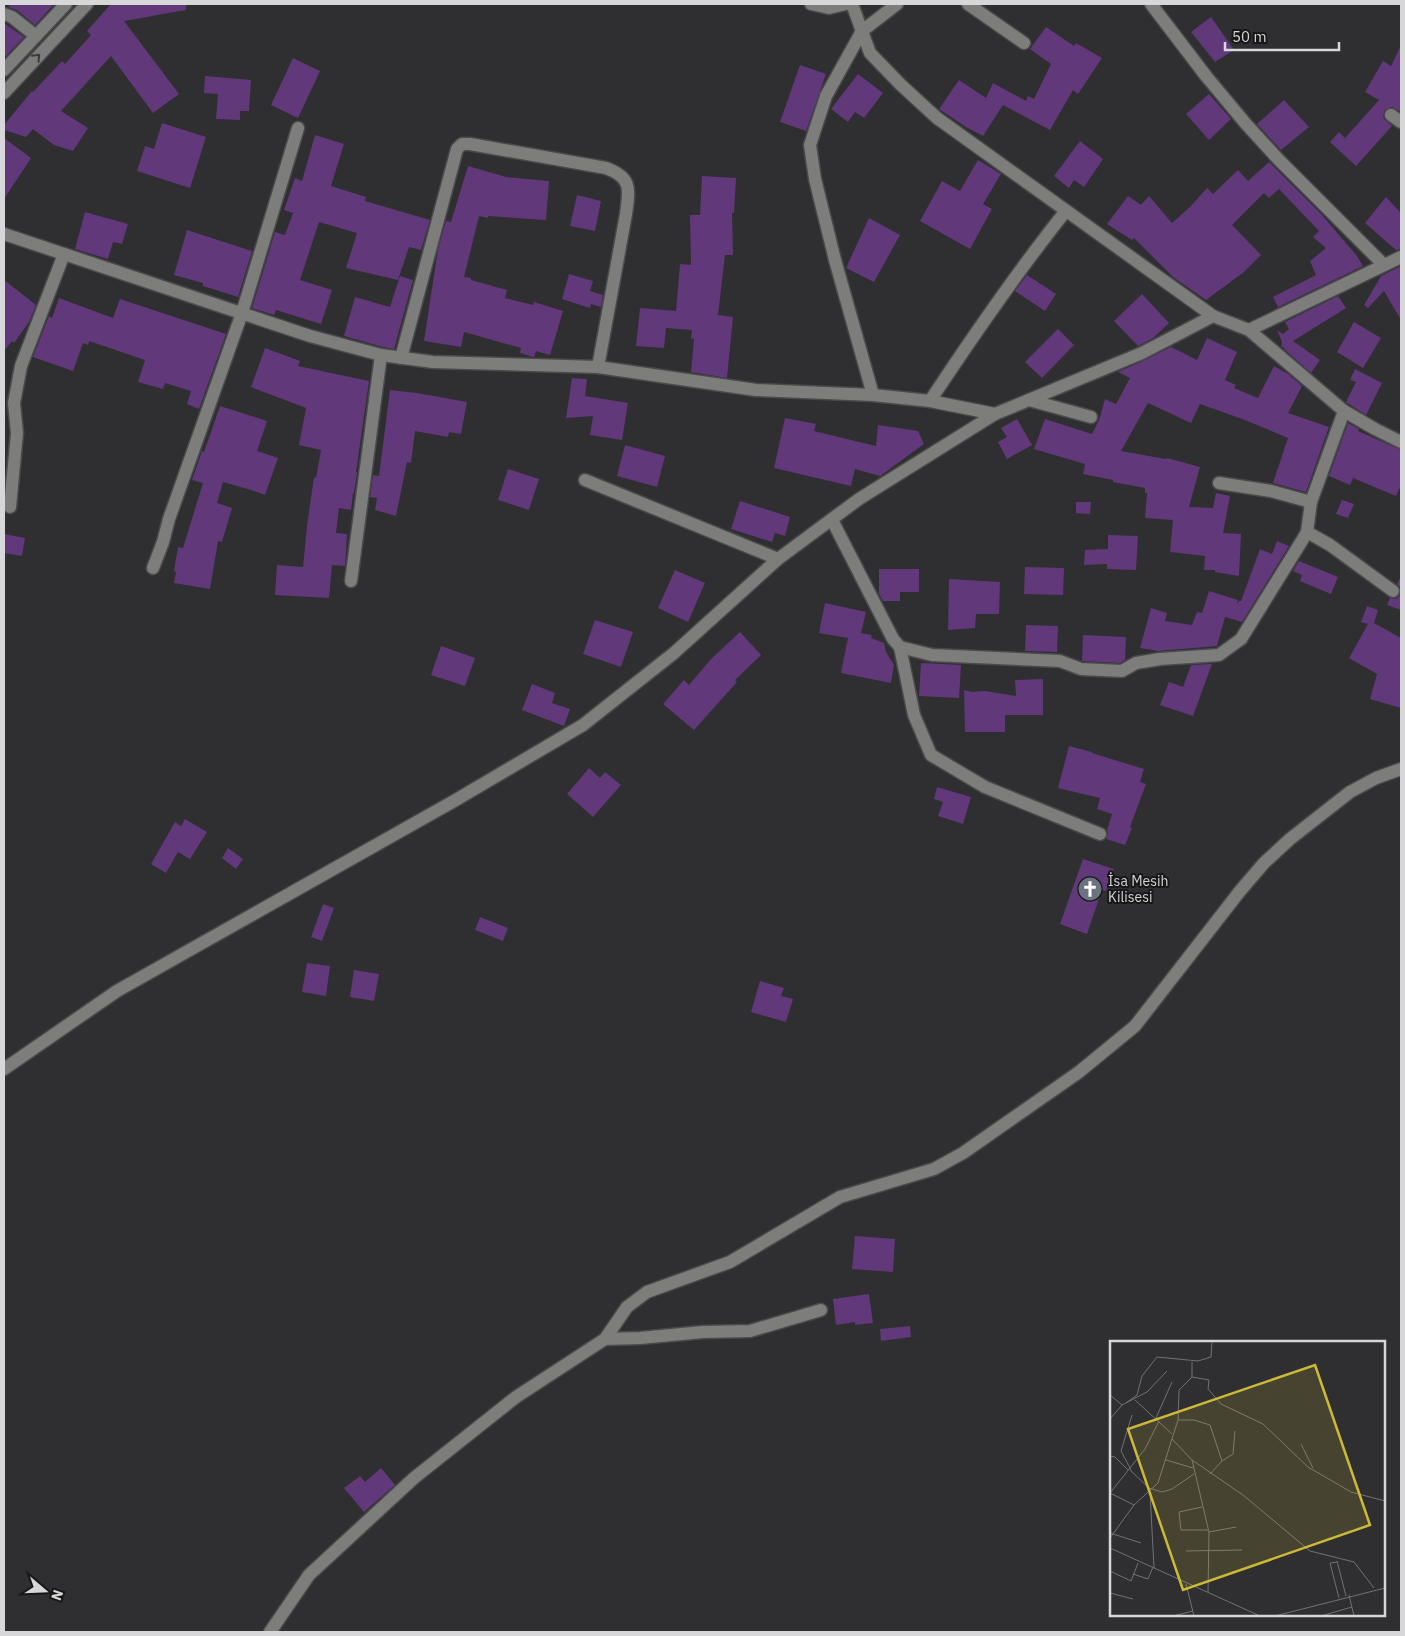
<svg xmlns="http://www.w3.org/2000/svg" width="1405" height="1636" viewBox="0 0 1405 1636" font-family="'IBM Plex Sans',sans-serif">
<rect width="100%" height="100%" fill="#2f2e31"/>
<g fill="#613879">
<polygon points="11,4 54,4 35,25 17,10 8,7"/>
<polygon points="111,4 186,4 186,10 124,21 179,94 153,113 111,56 61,111 88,128 73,151 54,145 33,129 26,137 4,130 4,125 32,91 33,92 62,61 65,64 91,35 87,31"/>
<polygon points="1211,17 1234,50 1215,62 1191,32"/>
<polygon points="4,23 24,37 4,58"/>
<polygon points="1046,27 1074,46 1076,43 1102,58 1078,94 1073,90 1050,130 1003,105 983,136 966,127 939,109 959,80 986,98 993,83 1026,101 1028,96 1034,99 1051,64 1030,49"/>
<polygon points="1401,45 1401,112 1392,107 1385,110 1383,115 1384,119 1392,126 1356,166 1330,142 1339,132 1345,138 1379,100 1365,92 1383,61 1391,66"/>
<polygon points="293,58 320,71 298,118 271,105"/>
<polygon points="800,65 826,74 806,131 780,122"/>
<polygon points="858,74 883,93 864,118 855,112 848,122 831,109"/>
<polygon points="205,76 251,80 249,111 240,111 240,120 216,119 218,94 204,93"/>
<polygon points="1209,94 1231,119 1209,140 1186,114"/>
<polygon points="1284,100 1309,127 1281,150 1257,124"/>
<polygon points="162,123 206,137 190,188 137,171 145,146 154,149"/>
<polygon points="315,135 344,144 331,186 366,197 365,201 430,220 421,250 409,247 398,280 346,268 357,233 319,222 300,280 332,290 321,324 276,310 274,315 252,308 275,232 285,235 293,213 284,210 295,178 302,181"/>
<polygon points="4,138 31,158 4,199"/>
<polygon points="1080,141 1103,159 1084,187 1074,180 1069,188 1054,176"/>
<polygon points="978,160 1001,174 983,204 992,209 970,249 920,221 942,181 960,191"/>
<polygon points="1269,162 1322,215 1357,256 1363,266 1278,307 1273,297 1316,275 1310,261 1326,248 1313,237 1319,231 1279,189 1269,198 1264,193 1232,225 1261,255 1244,272 1206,300 1173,277 1134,238 1132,240 1107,224 1128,196 1141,205 1149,196 1172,223 1190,207 1207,188 1213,194 1238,170 1248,181"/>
<polygon points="468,166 506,177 549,181 546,220 488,216 488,218 479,216 464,277 471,278 471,280 507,290 505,298 533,305 534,302 563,311 550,355 536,351 534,357 533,357 520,353 521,348 464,332 461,347 424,341 438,249 446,221 451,222"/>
<polygon points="702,176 736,178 734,213 732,213 733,255 725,255 718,315 733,317 727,378 691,372 694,339 691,338 692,330 666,328 664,348 636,346 640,308 676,311 680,264 691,265 690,215 700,215"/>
<polygon points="577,195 601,201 595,231 570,226"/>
<polygon points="1386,197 1401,213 1401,249 1396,250 1365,223"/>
<polygon points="85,212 128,224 122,244 113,242 108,259 75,249"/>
<polygon points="869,218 900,235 874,282 846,268"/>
<polygon points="187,230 252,251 238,297 203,286 203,283 174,275"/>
<polygon points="1401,266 1401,320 1384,291 1368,308 1364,305 1381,276"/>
<polygon points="569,274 593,281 590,291 603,295 601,307 591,304 590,308 562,299"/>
<polygon points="1027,275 1056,294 1045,311 1015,291"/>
<polygon points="400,276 413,280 394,349 383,347 344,336 355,297 390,307"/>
<polygon points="4,280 36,305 29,322 14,343 12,341 4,351"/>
<polygon points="1142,294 1169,323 1153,338 1138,346 1114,321"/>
<polygon points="1338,296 1346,308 1293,341 1320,360 1311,373 1284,349 1284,347 1281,347 1282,342 1277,330 1283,334 1289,329 1285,322"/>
<polygon points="59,298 113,318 120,299 226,334 199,409 187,404 191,391 165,383 163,389 138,382 145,360 89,341 88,345 83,343 73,371 33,357 49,316 52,318"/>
<polygon points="1354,322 1381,338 1363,368 1337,352"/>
<polygon points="1058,329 1074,345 1042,378 1025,362"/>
<polygon points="1207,338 1237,352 1225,380 1236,385 1234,388 1258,398 1274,366 1288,374 1302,386 1288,413 1329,427 1306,492 1273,483 1288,438 1245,420 1200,404 1191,423 1148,403 1121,451 1166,459 1167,458 1200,467 1189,507 1213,508 1216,493 1230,496 1223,533 1241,534 1239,576 1215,572 1215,570 1204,570 1205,556 1170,552 1173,520 1145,518 1147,493 1145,493 1145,488 1113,482 1113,480 1083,474 1085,464 1034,449 1045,419 1092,434 1099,420 1105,399 1116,404 1130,378 1118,372 1145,360 1171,347 1197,360"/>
<polygon points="265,348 300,361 298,366 369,381 356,472 357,472 354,493 353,493 351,510 339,508 336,533 347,534 345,566 332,565 329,598 275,595 277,565 303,567 307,526 314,477 316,478 321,450 299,445 306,408 251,387"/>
<polygon points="1355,369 1382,383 1366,415 1346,402 1356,382 1350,380"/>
<polygon points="572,378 587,379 585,396 628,403 622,440 590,435 593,416 566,418"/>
<polygon points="390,390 417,393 467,402 461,434 449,432 448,437 415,431 411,463 407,462 396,516 375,510 377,498 370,497 373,475 379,476"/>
<polygon points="220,406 267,421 257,451 278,458 265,495 251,490 223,482 217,503 232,508 222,542 218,541 210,589 174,583 176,572 174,571 178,547 183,548 203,483 192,480 202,451 204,452"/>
<polygon points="785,418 816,424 814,431 876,446 878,425 918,431 924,444 880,476 855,469 851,486 774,468"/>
<polygon points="1017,419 1032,445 1007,459 998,442 1007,437 1001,428"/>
<polygon points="1348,423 1359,429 1358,431 1401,450 1401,485 1396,496 1353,478 1350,485 1329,476"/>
<polygon points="625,445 665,456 657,487 617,476"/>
<polygon points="508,469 539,479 529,510 498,500"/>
<polygon points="1342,500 1354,504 1348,518 1336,514"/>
<polygon points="740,501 790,517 785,536 775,533 772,542 731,529"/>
<polygon points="1076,502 1091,502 1090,514 1076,513"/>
<polygon points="4,534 25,538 22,556 4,553"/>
<polygon points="1108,535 1138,536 1136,570 1107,569 1107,564 1084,565 1085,550 1108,549"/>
<polygon points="1277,541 1289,546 1242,622 1225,617 1217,646 1158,651 1140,648 1151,608 1167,613 1165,621 1192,625 1197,612 1202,613 1209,591 1238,600 1237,604 1239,601 1241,601 1260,549 1272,554"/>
<polygon points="1299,561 1338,577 1331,594 1300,581 1302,575 1293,571"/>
<polygon points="1025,567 1064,568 1063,595 1024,594"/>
<polygon points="879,569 919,569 919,592 900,592 900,601 883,601 879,594"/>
<polygon points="675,570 705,583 688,622 658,608"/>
<polygon points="1401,576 1401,610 1387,605 1390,598 1396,599 1400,595 1401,588 1397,584"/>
<polygon points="949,579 1000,582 999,614 976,614 975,628 948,630"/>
<polygon points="825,603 866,612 861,633 872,635 871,638 884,643 886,652 894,665 891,683 841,673 848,638 819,633"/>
<polygon points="1367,606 1378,610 1374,623 1401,638 1401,708 1370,699 1377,674 1349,658 1368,624 1361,622"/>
<polygon points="595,620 633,632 621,667 583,654"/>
<polygon points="1026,625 1058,626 1057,652 1025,651"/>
<polygon points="740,632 761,655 735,680 737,682 694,730 663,704 684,680 689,685 711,659"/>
<polygon points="1083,635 1126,637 1125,660 1120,663 1082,661"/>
<polygon points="441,646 475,658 465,686 431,675"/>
<polygon points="921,663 961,665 959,698 919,696"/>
<polygon points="1212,664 1193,716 1160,705 1169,682 1183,687 1191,665"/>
<polygon points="1043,679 1043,715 1005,715 1005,732 965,732 964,690 972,692 985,691 1016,696 1015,680"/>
<polygon points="532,684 555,693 552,703 570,709 564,726 522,710"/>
<polygon points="1069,746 1092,752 1092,753 1144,769 1140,782 1146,784 1130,827 1132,828 1125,845 1106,839 1108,833 1107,830 1112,814 1097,809 1100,798 1058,788"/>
<polygon points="589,768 600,778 605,772 621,785 593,817 567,794"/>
<polygon points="937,787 971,797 963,824 938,816 943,802 934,799"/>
<polygon points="185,819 207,832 190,859 178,852 166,873 151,864 175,822 181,826"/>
<polygon points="228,848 243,859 236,869 222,858"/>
<polygon points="1083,859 1114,869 1106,891 1102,890 1087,934 1060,924"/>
<polygon points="323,904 334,908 322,941 311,937"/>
<polygon points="480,917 508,928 503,941 475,930"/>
<polygon points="307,963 330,966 326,996 302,992"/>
<polygon points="354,970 379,974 374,1001 350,997"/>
<polygon points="760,981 784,988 781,996 793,999 786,1022 751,1012"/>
<polygon points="855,1236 895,1239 893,1272 852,1269"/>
<polygon points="869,1294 873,1323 855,1325 855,1322 836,1325 833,1299"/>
<polygon points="910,1326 911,1337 881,1341 880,1329"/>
<polygon points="381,1468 395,1485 364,1512 344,1488 360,1476 365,1482"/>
</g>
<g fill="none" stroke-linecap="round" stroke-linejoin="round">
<defs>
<g id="minor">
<polyline points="811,4 829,8 846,4"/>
<polyline points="852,4 870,53 901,85 937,118 1213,316 1249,330 1344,411 1375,429 1401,442"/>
<polyline points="968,4 1024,43"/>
<polyline points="1151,4 1206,76 1246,124 1279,160 1384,265"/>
<polyline points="4,14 12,17 36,36"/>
<polyline points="4,70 66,4"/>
<polyline points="4,93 87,4"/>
<polyline points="1391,115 1401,122"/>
<polyline points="4,234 310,336 381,355 433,362 598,367 756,390 873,395 930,401 995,414"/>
<polyline points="1249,330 1401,257"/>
<path d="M 401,358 L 457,149 L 462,144 L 470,144 L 606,168 C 633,178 629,190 626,214 L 598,367"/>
<polyline points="873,395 835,260 815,179 810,145 826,96 862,31 897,4"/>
<polyline points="1029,400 1091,417"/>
<path d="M 930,401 C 973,336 1017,272 1065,212"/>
<polyline points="585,480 778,559"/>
<polyline points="1219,483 1271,491 1311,502"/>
<polyline points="10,507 17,433 14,403 21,366 64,254"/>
<polyline points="832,520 893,639 900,647 932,655 1060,661 1081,669 1122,671 1136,663 1160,659 1219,655 1241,639 1303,539 1307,532 1311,502 1344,411"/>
<polyline points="1307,532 1330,545 1393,591"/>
<polyline points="153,568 163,542 169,519 242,313 298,128"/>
<polyline points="351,581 381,355"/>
<polyline points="900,647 914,715 931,755 985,787 1100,834"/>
<polyline points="4,1069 117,991 454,801 583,725 674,653 778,559 859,499 995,414 1142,353 1213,316"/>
<polyline points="605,1339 640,1338 703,1332 750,1331 821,1310"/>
<polyline points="270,1632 309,1575 414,1478 516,1397 605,1339 627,1307 647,1292 730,1262 840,1197 934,1169 963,1153 1079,1072 1135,1026 1240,891 1264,863 1290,839 1350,792 1376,778 1401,769"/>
</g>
</defs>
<use href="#minor" stroke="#4a494c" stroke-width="15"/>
<use href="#minor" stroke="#7d7d7b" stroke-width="12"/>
</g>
<defs><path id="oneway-chevron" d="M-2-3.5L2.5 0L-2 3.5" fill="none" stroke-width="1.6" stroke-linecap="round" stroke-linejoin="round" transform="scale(1.25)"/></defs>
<use stroke="#3b3b3b" href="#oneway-chevron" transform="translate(37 57) rotate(-47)"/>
<defs>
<symbol id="church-disc" viewBox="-11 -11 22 22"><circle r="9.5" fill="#6b7280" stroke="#171718"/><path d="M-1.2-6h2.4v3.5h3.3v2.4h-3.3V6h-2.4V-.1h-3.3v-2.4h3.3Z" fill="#fff"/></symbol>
</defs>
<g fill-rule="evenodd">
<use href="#church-disc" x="1076" y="875" width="28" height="28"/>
</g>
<g text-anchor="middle" stroke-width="4" stroke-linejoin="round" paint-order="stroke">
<g font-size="14" fill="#d7d6d8" stroke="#171718" text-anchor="start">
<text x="1108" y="886">İsa Mesih<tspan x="1108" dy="16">Kilisesi</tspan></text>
</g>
</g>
<g transform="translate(1110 1341)">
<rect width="275" height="275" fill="#2f2e31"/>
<path fill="none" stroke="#727174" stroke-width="1" d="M 82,36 L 99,39 L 98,48 L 111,63 L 153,83 L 198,126 L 241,151 L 275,160M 0,54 L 12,64M 25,59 L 62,93M 16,62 L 27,54 L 32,35 L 47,16 L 88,20 L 101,16 L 102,0M 46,77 L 62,41M 0,78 L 12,64 L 37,51 L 57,30M 68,79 L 84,79 L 100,84 L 112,120 L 100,133M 49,80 L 35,108 L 20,127 L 21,130 L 39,147 L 52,151 L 62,148 L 84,133M 62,98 L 82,119 L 133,154 L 200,210 L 244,221 L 264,247M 191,103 L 203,127M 0,115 L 5,116 L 18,129M 56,119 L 83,127M 82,119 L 99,191 L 98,251M 112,120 L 123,113 L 125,90M 40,151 L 44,227M 0,152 L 20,127 L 11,110 L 22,74M 0,152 L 24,164M 92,166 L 69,171 L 71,189 L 98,189M 99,191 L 126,186M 0,192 L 31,202M 0,197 L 24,164 L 48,142 L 68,79 L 69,49 L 82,36 L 82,21M 0,207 L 150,275M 76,210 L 132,209M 227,220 L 236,255M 227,221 L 220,222 L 229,257M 0,230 L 21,240 L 28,222M 23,233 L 38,238 L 43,226M 76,243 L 84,275M 0,252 L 23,258M 239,254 L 244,275M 63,275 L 83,270M 165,275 L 275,247M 211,275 L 242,266"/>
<path fill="#ccb938" fill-opacity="0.15" stroke="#ccb938" stroke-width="2.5" d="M 205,24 L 260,184 L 73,249 L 18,88 Z"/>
<rect width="275" height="275" fill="none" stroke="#d7d6d8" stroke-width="2.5"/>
</g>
<rect width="1405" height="1636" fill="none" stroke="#d7d6d8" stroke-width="10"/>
<g transform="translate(45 1591) rotate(109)" stroke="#171718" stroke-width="4" paint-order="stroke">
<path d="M0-4L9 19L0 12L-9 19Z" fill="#d7d6d8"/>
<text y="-8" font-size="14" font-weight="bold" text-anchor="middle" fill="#d7d6d8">N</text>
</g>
<path d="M1225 42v8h114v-8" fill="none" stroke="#d7d6d8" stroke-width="2.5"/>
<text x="1232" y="42" font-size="15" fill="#d7d6d8" stroke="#171718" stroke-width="4" paint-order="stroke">50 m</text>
</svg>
